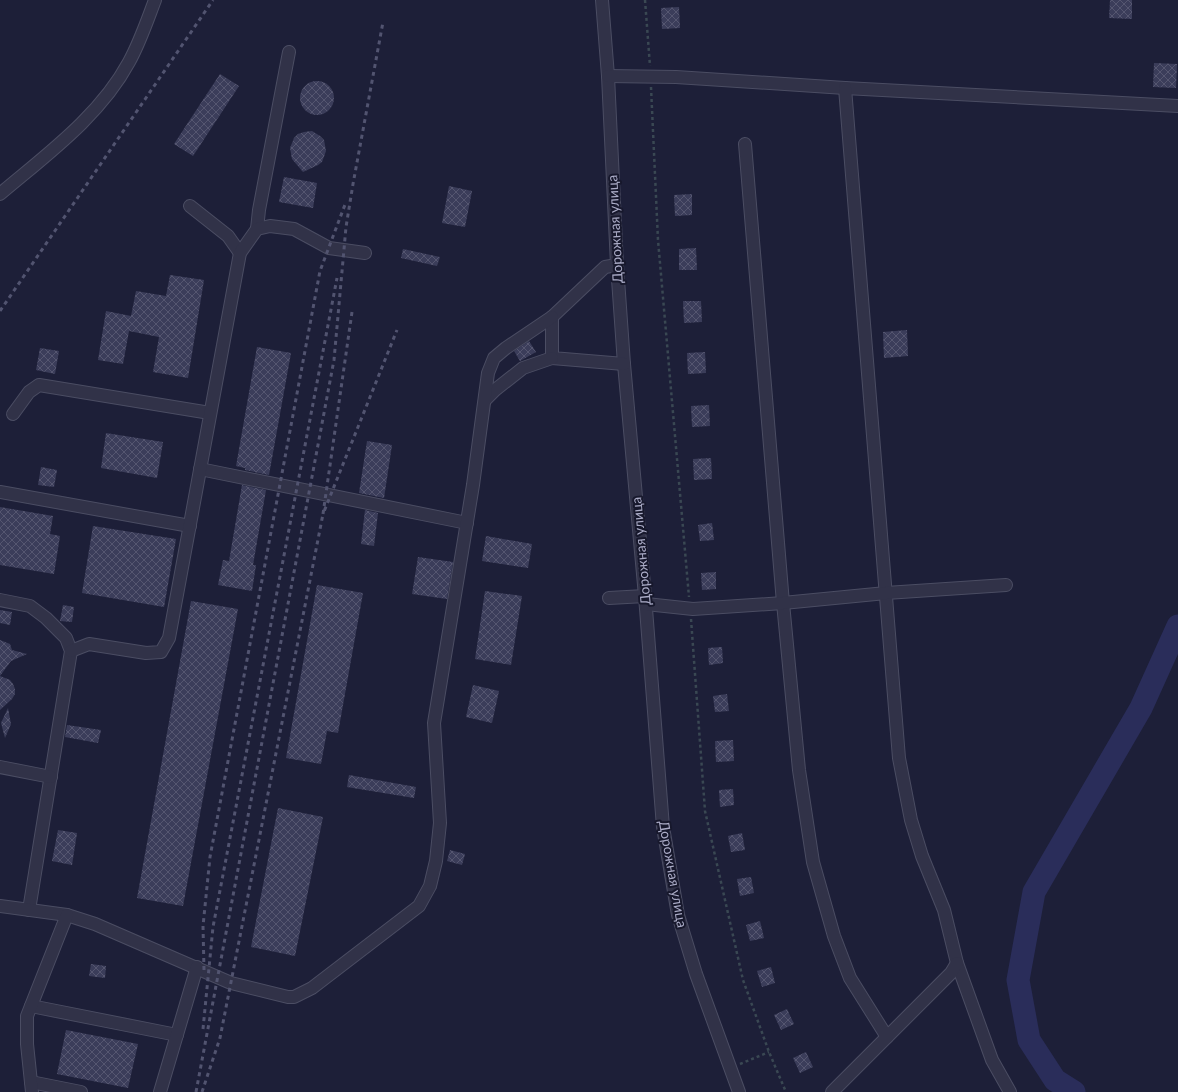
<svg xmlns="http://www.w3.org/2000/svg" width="1178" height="1092" viewBox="0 0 1178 1092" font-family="Lato,sans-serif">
<defs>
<pattern id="building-cross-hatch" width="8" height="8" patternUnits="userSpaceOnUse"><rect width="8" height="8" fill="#3b3d5a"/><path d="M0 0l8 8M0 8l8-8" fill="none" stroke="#555670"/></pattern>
</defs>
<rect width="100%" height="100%" fill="#1d1f38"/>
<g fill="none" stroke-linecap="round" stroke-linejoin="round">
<polyline stroke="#2a2d5a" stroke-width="23" points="1074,1092 1055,1080 1029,1040 1018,980 1034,892 1141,708 1178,626"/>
</g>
<g fill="url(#building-cross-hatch)">
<polygon points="1110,0 1132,0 1132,19 1109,18"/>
<polygon points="679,7 680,28 662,29 661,8"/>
<polygon points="1154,63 1177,64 1176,88 1153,87"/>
<polygon points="220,74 239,86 193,156 174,144"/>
<circle cx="317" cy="98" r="17"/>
<polygon points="312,131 320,136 324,140 326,151 322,162 318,165 303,172 292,159 290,148 294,138 298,134 304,132"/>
<polygon points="284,177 317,183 313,208 279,202"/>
<polygon points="449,186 472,191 465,227 442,223"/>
<polygon points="692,194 692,215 675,216 674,195"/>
<polygon points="696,248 697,270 679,270 679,249"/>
<polygon points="403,249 440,257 437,266 401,258"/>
<polygon points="170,275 204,280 188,378 153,372 159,337 129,331 123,364 98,360 106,311 131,316 136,291 166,296"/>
<polygon points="683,301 701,301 702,322 684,323"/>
<polygon points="907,330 908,356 884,358 883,332"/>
<polygon points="529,341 536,352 520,361 514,351"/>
<polygon points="257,347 291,353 269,475 245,470 245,468 236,466"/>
<polygon points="40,348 59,351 55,374 36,370"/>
<polygon points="705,352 706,373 688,374 687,353"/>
<polygon points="709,405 710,426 692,427 691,406"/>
<polygon points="106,433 163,442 157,478 101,468"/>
<polygon points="367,441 392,445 384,498 359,493"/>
<polygon points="711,458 712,479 694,480 693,459"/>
<polygon points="41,467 57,470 54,487 38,485"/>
<polygon points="242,485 266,490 253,565 256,565 252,591 218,585 223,560 229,561"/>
<polygon points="0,507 53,516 50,534 60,536 54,574 0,565"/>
<polygon points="365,510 378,513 374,546 361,544"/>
<polygon points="712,523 714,540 700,541 698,525"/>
<polygon points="93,526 176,539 164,607 82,593"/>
<polygon points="486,536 532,544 528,568 482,561"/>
<polygon points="418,557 453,562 447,599 412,594"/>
<polygon points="716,572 716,589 702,590 701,573"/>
<polygon points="317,585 363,593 338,733 327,731 321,764 286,758"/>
<polygon points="485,591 522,596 511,665 475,659"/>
<polygon points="191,601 238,609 183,906 137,898"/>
<polygon points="63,605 74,607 72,622 60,621"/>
<polygon points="0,610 12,612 10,625 0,623"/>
<polygon points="0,640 10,644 12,650 27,654 11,661 0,676 10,680 13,684 15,689 15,694 12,699 0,710"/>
<polygon points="722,647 723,663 709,665 708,648"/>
<polygon points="473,685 499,691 492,723 466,717"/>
<polygon points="727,694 729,711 715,712 713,696"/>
<polygon points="8,708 11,724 5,738 1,723"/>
<polygon points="67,725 101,730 98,743 65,737"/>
<polygon points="733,740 734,761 716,762 715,741"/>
<polygon points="349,775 416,787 414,798 347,787"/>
<polygon points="733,789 734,805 720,807 719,790"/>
<polygon points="278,808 323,817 295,956 251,947"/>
<polygon points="58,830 77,833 72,865 52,861"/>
<polygon points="742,833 745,850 731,852 728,836"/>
<polygon points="450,850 465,854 462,865 447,861"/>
<polygon points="751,877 754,893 740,896 737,879"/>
<polygon points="760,921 764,938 750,941 746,925"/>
<polygon points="91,964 106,966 105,978 89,976"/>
<polygon points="771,967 775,983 762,987 757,971"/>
<polygon points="787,1009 794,1024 781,1030 774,1015"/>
<polygon points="66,1030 138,1044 128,1088 57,1074"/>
<polygon points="806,1052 813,1067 800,1073 793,1058"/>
</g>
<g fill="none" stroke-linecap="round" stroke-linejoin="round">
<defs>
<g id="minor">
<polyline points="602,0 608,76 617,265 624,364 645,596 663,827 678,915 696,974 739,1092"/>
<polyline points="608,76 676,77 845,88 1178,106"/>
<polyline points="845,88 899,758 911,820 922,856 944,910 957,963 992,1060 1010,1092"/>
<polyline points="745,144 783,603 799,770 813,862 834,936 850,978 887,1037"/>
<path d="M 0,194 C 46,155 100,116 129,62 C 140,42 147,21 155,0"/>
<polyline points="190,206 228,236 240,253"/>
<polyline points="257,229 259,210 289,52"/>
<polyline points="617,265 605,267 552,317 552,358 624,364"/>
<polyline points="485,400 495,390 523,368 552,358"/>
<polyline points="13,414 29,392 39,385 210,413"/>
<polyline points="200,469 467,523"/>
<polyline points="0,492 190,526"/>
<polyline points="609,598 645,596"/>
<polyline points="0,600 30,606 46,618 66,638 71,651 29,910"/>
<polyline points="646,604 693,609 783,603 886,593 1006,585"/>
<polyline points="71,651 89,644 146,653 161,652 169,638 240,253 257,229 270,226 294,229 329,248 365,253"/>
<polyline points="0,767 51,777"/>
<polyline points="0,906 67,915 95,924 231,983 288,997 294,997 312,988 419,906 430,886 436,861 440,823 434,723 473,485 488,373 494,358 506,348 552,317"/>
<polyline points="31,1006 177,1035"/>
<polyline points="31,1082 81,1092"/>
<polyline points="32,1092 27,1044 27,1016 67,915"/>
<polyline points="160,1092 197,967"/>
<polyline points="832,1092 951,973 957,963"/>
</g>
</defs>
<use href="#minor" stroke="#4b4d63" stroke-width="14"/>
<g stroke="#3a4853" stroke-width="2.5" stroke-dasharray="3 3" stroke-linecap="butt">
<polyline points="645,0 650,66"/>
<polyline points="651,87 658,240 689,597"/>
<polyline points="691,619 705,811 743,980 769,1052 786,1092"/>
<polyline points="740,1064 769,1052"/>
</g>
<use href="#minor" stroke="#313248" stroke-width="12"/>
<g stroke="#525470" stroke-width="3" stroke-dasharray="4 4" stroke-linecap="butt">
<polyline points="0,311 213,0"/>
<polyline points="352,312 323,514 397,330"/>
<polyline points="204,970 203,926 210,857 320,271 346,202"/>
<polyline points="203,1029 213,927 337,278"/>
<polyline points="196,1092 334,360 346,227 353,184 383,22"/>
<polyline points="202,1092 220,1038 323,514"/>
</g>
</g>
<g text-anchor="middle" stroke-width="4" stroke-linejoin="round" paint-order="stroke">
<g font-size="14" fill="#aaabc6" stroke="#17182c">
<text transform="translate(615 229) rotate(-93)" y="5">Дорожная улица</text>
<text transform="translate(641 551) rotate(-95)" y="5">Дорожная улица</text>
<text transform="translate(673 874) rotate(80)" y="5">Дорожная улица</text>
</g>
</g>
</svg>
